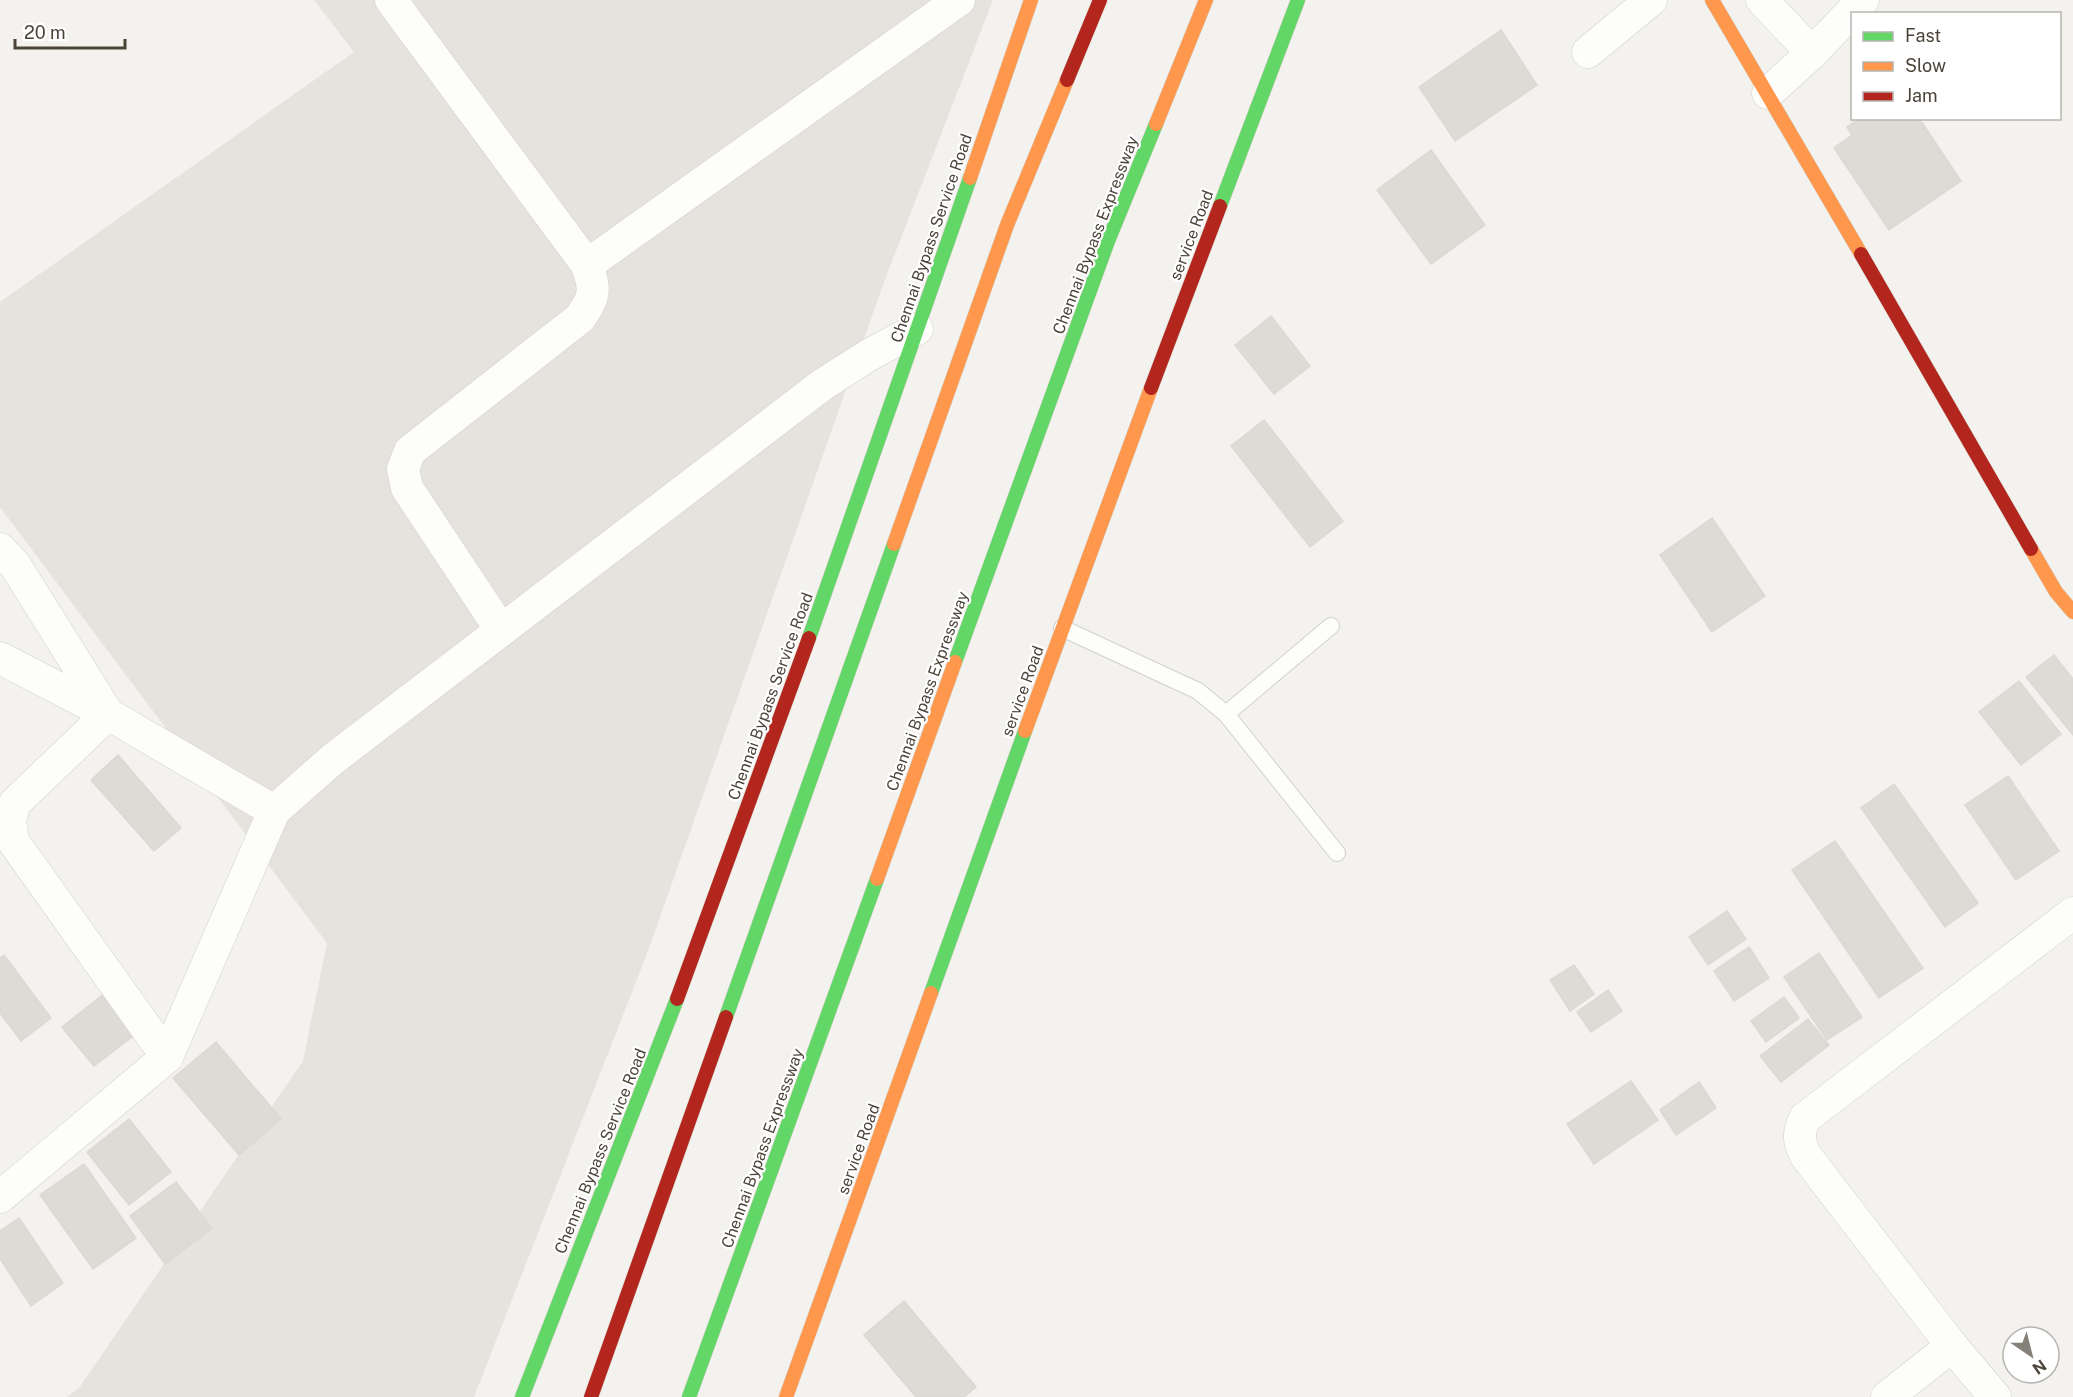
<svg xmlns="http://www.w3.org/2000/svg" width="2073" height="1397" viewBox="0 0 2073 1397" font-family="'Public Sans',sans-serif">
<rect width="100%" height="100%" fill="#f4f2ee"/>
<polygon fill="#e6e2de" points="314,0 993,0 884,282 648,951 474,1397 67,1397 79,1388 303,1061 327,943 0,507 0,302 354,52"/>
<g fill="#dedbd6" stroke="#dcd9d4" stroke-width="1.5">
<polygon points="1501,30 1537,85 1455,141 1419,87"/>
<polygon points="1860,118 1919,118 1961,181 1889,230 1834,148 1852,135 1847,127"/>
<polygon points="1431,150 1485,225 1431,264 1377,190"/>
<polygon points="1271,316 1310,366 1274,394 1235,345"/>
<polygon points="1264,420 1343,521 1310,547 1231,446"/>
<polygon points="1712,518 1765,596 1712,632 1660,555"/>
<polygon points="2054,655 2073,679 2073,735 2026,677"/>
<polygon points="2019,681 2061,734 2021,765 1979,712"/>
<polygon points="118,755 181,828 154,851 91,780"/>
<polygon points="2008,776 2059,851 2016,880 1965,805"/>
<polygon points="1894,784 1978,903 1945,927 1861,808"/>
<polygon points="1835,841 1923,968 1879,998 1792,870"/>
<polygon points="1727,911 1746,939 1708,965 1689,937"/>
<polygon points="1749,947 1769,978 1734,1001 1714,971"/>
<polygon points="1819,953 1862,1017 1827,1040 1784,977"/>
<polygon points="4,955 51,1018 21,1041 0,1013 0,958"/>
<polygon points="1574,965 1594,994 1570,1011 1550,980"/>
<polygon points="1608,990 1622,1011 1591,1032 1577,1012"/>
<polygon points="105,993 137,1033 94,1066 62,1027"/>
<polygon points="1784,997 1799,1018 1766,1042 1751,1021"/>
<polygon points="1808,1019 1829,1045 1781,1082 1760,1056"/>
<polygon points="216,1042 281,1119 239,1155 173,1078"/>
<polygon points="1631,1081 1658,1120 1594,1164 1567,1124"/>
<polygon points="1699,1082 1716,1108 1676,1135 1660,1110"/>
<polygon points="129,1119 171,1172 129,1205 87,1152"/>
<polygon points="84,1164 136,1238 93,1269 40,1195"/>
<polygon points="176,1182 212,1228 165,1264 130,1216"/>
<polygon points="19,1218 63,1283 31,1306 0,1259 0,1231"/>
<polygon points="904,1301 976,1387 964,1397 916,1397 864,1335"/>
</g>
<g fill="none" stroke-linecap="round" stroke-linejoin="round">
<defs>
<g id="lane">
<polyline points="1062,628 1198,691 1226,714 1337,853"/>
<polyline points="1226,714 1331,626"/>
</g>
<g id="street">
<path d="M 391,0 L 587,265 C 596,291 595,296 580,318 L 410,451 L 403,469 L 407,488 L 501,630"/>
<polyline points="1762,0 1812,53"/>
<polyline points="1588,52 1651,0"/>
<polyline points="1768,93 1812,53 1863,0"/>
<polyline points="587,265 959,0"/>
<polyline points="0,549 15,565 108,714 15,803 10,820 13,841 167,1057"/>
<polyline points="0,658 108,714 274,811"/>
<polyline points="0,1197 167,1057 274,811 333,759 822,385 869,355 917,329"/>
<polyline points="1887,1397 1952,1346"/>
<path d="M 1995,1397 L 1952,1346 L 1806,1156 C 1798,1141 1798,1133 1805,1118 L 2073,913"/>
</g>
<g id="fast">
<polyline points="1220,206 1298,0"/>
<polyline points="809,638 970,178"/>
<polyline points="955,662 1108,241 1156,124"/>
<polyline points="931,993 1025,731"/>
<polyline points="726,1017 894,544"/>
<polyline points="522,1397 677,999"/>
<polyline points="689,1397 877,879"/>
</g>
<g id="slow">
<polyline points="1712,0 1861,254"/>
<polyline points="1156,124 1206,0"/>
<polyline points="970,178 1031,0"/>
<polyline points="894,544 1007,225 1067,80"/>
<polyline points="2031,549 2056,592 2073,612"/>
<polyline points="1025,731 1151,388"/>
<polyline points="877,879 955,662"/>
<polyline points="786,1397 931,993"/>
</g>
<g id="jam">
<polyline points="1067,80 1100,0"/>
<polyline points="1861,254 2031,549"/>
<polyline points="1151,388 1220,206"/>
<polyline points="677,999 809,638"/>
<polyline points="591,1397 726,1017"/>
</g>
</defs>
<use href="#lane" stroke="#d2d0cb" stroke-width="18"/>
<use href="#street" stroke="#d2d0cb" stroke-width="33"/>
<use href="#fast" stroke="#d3cfc5" stroke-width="15"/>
<use href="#slow" stroke="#d3cfc5" stroke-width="15"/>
<use href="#jam" stroke="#d3cfc5" stroke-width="15"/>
<use href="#lane" stroke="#fdfdfc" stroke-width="16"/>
<use href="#street" stroke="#fdfdfc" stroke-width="32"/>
<use href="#fast" stroke="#63d668" stroke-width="14"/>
<use href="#slow" stroke="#ff974d" stroke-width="14"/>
<use href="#jam" stroke="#b3261e" stroke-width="14"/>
</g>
<g text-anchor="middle" stroke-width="4.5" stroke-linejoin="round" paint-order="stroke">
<g font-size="16" fill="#4b4439" stroke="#fff">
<text transform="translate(1095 235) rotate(-69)" y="6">Chennai Bypass Expressway</text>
<text transform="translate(1191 235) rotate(-69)" y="6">service Road</text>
<text transform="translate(931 238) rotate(-71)" y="6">Chennai Bypass Service Road</text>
<text transform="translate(927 691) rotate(-70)" y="6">Chennai Bypass Expressway</text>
<text transform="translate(1022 691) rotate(-70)" y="6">service Road</text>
<text transform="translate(770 696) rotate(-70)" y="6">Chennai Bypass Service Road</text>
<text transform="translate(762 1148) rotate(-70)" y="6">Chennai Bypass Expressway</text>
<text transform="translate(858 1149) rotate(-70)" y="6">service Road</text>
<text transform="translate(600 1151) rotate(-68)" y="6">Chennai Bypass Service Road</text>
</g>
</g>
<rect x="1851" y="12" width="210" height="108" fill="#ffffff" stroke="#b7b4b0" stroke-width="1.5"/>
<rect x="1863" y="32" width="30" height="9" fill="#63d668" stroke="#b7b4b0" stroke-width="1.5"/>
<text x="1905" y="42" font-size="18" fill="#4b4439">Fast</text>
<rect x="1863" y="62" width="30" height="9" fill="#ff974d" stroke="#b7b4b0" stroke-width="1.5"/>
<text x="1905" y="72" font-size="18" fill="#4b4439">Slow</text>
<rect x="1863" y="92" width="30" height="9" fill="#b3261e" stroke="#b7b4b0" stroke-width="1.5"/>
<text x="1905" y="102" font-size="18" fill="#4b4439">Jam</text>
<g transform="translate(2031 1355) rotate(145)"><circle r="28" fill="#ffffff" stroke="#b7b4b0" stroke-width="1.5"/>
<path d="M0-4.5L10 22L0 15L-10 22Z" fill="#868178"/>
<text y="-9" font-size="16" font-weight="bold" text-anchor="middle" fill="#4b4439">N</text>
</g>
<path d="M15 39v9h110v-9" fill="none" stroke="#4b4439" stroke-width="3"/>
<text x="24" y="39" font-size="18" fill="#4b4439" stroke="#ffffff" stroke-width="4.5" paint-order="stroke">20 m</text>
</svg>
